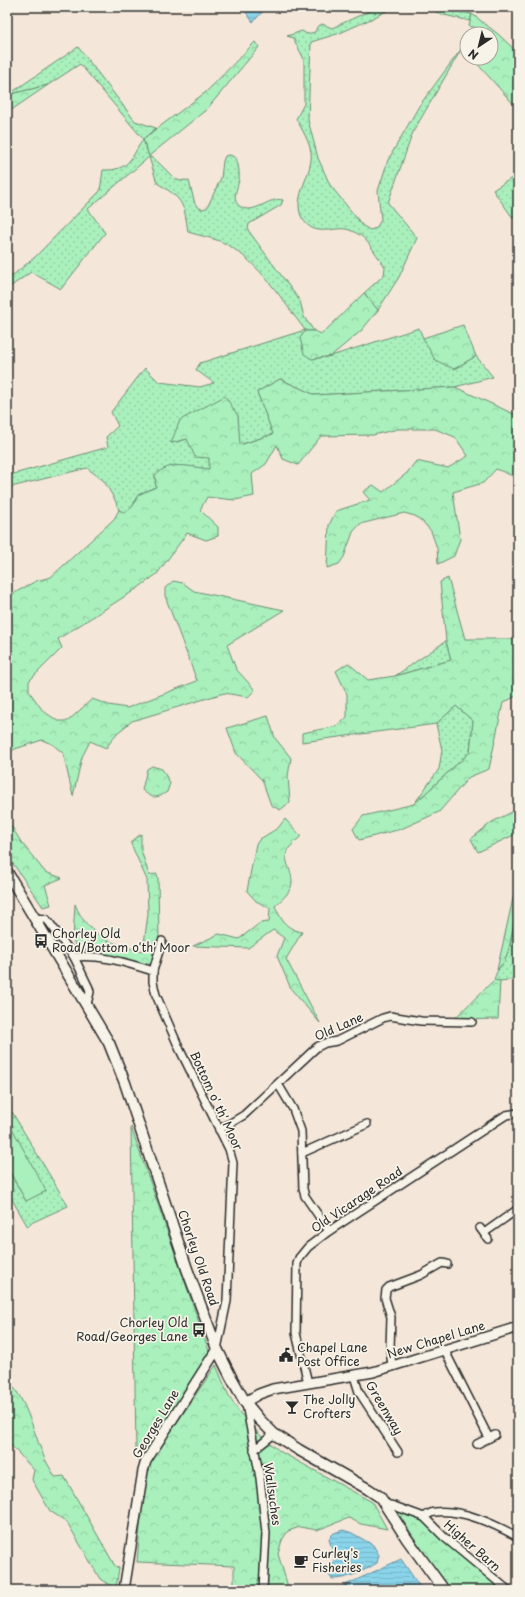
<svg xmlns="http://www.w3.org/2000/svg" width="525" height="1597" viewBox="0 0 525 1597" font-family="'Playpen Sans',sans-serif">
<defs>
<pattern id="grass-dots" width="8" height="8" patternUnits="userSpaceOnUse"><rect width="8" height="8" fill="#a9f0bc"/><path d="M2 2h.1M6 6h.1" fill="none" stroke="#92cea2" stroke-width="1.8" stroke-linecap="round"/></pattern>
<pattern id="forest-crowns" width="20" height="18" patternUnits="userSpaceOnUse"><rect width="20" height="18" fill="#a9f0bc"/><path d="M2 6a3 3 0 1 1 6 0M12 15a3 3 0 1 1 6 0" fill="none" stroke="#92cea2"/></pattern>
<pattern id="water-rules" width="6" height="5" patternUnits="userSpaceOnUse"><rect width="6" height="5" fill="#8ad4ea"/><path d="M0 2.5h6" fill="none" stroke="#77b6c9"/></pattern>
</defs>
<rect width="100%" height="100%" fill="#f4e6d9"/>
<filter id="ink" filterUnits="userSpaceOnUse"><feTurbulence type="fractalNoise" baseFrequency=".025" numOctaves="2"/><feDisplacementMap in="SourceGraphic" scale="8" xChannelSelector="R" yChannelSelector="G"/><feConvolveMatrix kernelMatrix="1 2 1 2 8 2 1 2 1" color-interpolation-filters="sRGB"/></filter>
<g filter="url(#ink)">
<g fill="url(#grass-dots)" stroke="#6a8e74">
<path d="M 378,7 L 394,7 L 371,19 L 340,33 L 311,42 L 308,120 L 318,158 L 330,185 L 363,226 L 370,230 L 376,228 L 381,220 L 378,191 L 388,160 L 419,106 L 462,48 L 413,132 L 388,203 L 417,238 L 399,277 L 378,310 L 364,293 L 384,275 L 385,267 C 379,259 368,240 360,235 C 356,233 351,230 346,229 C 331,227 314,238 302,218 C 291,197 314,173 311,152 C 309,141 302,129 296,119 L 304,104 L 304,59 L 293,38 L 287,36 L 302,31 L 307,34 L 315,32 L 317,27 L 322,24 L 332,28 Z"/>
<polygon points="428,7 440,7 443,9 472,14 470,21 440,14"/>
<path d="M 78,47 L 135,121 L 156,128 L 143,139 L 149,156 L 158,162 L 174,178 L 180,181 L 185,180 L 189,181 L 195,204 L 201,209 L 207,208 L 221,178 L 223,161 L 225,156 L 230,155 L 236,158 C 238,164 240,172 239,179 C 238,189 230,200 241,207 C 255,215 269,196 283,200 L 281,205 L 249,224 L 248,230 L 300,301 L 304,317 L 314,331 L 305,331 L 312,359 L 331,356 L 419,328 L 423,338 L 454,369 L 476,356 L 493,377 L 455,387 L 315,395 L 280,379 L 257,392 L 273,434 L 239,445 L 238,416 L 172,443 L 187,439 L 209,458 L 210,469 L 174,465 L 155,475 L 156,487 L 138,495 L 133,506 L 125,513 L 119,510 L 115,500 L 104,481 L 87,468 L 7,488 L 7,476 L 108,447 L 106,437 L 118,426 L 111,412 L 145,368 L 159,382 L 200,387 L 214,383 L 196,370 L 200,363 L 305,330 C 282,300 260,263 226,244 C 215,238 200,236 188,232 C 184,203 183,199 157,183 L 149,157 L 88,209 L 105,233 L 61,289 L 31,272 L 7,289 L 7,280 L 35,257 L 100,191 L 103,170 C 129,171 131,158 143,139 L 80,64 L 48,85 L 8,95 Z"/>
<polygon points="518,174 518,216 513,218 493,190"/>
<polygon points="446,641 451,660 395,676"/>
<polygon points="456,706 473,721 470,752 414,804 439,769 442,750 436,724"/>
<path d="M 518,914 L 518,979 L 500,981 L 494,980 C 497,968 505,962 509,950 C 513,938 512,925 518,914 Z"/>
<polygon points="12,1112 68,1206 31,1223 28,1227 7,1191 7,1167 26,1201 13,1130 7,1134 7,1115"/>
</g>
<g fill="url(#forest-crowns)" stroke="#6a8e74">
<polygon points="472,14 498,34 518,53 518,109 472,58 491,58 491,34 473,34 477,28 469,26"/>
<polygon points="255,42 259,47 207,109 149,156 143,139 206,92"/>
<polygon points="48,85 7,113 7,95"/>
<polygon points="364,293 378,310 362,330 331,356 312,359 304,354 300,338 305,331 314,331 322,334"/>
<polygon points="463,325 476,356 454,369 435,360 423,338"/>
<path d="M 280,379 L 315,395 L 455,387 L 518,416 L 518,478 L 496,469 L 483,483 L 453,492 L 460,539 L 454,556 L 438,564 L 437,548 L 431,531 L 423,522 L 415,516 L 404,513 L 360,524 L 353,532 L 344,557 L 339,564 L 327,568 L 329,525 L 336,511 L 370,500 L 363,492 L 373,485 L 383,492 L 407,473 L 416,461 L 448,468 L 468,456 L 455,437 L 435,429 L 398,429 L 373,435 L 321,436 L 298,465 L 283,459 L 277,445 L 266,464 L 252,474 L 254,496 L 235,500 L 207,497 L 200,510 L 218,527 L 218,536 L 206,540 L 187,533 L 157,574 L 138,588 L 58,639 L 62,648 L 29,681 L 29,691 L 43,711 L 58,721 L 68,721 L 92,699 L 109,705 L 127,708 L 197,681 L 165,596 L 165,588 L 173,581 L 183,583 L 194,591 L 284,610 L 227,645 L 236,669 L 255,690 L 248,697 L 224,693 L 132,721 L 117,733 L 106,748 L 90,741 L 82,757 L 73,796 L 63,753 L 52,744 L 42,740 L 15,749 L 7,753 L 7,597 L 36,581 L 51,577 L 114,519 L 119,510 L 125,513 L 133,506 L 138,495 L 156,487 L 155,475 C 170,460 191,467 209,469 L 209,458 L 195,457 L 187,439 L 171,443 L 180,420 L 225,396 L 238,416 L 240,445 L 273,434 L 257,392 Z"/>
<polygon points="448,578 465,639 518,639 518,695 503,703 489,769 469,777 439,812 401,829 359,840 353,829 363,816 414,804 470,752 473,721 456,706 436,724 302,742 302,733 338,726 347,717 347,694 336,671 348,663 368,680 395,676 451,660 446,641 440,582"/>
<polygon points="268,716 275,738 291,758 288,776 290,802 280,810 271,805 262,780 236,753 227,728"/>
<path d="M 152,766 L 162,769 L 170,783 L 167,792 C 155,799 153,799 142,790 L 147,769 Z"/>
<polygon points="518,809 518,833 478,852 471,839 492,822"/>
<polygon points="7,819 21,842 45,872 62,878 45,885 51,905 43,907 7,855"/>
<path d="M 285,819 L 301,836 C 297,840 293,844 289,848 C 280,860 296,873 291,887 C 288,895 281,900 275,906 C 282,921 285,928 302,932 L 286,959 L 320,1023 L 291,989 L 277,956 L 284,938 L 273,930 L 248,948 L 193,946 L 219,934 L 239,939 L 260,923 L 269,922 L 270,908 L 256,901 L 247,891 L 256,844 L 260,839 L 278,828 Z"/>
<path d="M 141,834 L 141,850 L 149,875 L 157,874 L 158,879 L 159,941 L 154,941 L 152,960 L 154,960 L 153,965 L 82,950 L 75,945 L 73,939 L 75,904 C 87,935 112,945 143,951 L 148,914 L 147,880 L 131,844 L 133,840 Z"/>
<polygon points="518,884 518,914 514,921 509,949 504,962 497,970 514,894"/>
<polygon points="494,980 500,981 498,1019 453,1020"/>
<polygon points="131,1127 210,1354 146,1453 136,1451"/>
<polygon points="216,1365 228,1394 239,1412 261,1436 281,1452 372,1502 387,1529 361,1524 349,1518 317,1530 300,1527 288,1531 282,1540 278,1554 289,1590 234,1590 234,1566 137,1562 143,1494 148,1465"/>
<path d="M 7,1379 C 26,1399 32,1427 42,1452 C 45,1461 51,1469 55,1477 L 64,1476 L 115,1566 L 119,1568 L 116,1589 L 100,1579 L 67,1522 L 50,1511 L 32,1480 L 34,1470 L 7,1441 Z"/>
<polygon points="396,1510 422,1520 441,1539 502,1590 451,1590 430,1562"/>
</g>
<polygon fill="#a9f0bc" stroke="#6a8e74" points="13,1130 46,1191 26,1201 7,1167 7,1134"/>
<g fill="url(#water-rules)" stroke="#64909e">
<polygon points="242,7 267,7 253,22"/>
<path d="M 343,1530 L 352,1533 L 373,1545 L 379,1555 L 377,1563 C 362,1572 348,1579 332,1579 L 328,1574 C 329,1569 332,1566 334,1562 C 336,1557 330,1545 329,1538 L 334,1533 Z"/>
<polygon points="401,1559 422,1590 335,1590"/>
</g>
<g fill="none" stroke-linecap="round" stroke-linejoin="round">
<defs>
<g id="minor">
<polyline points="35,918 46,919 49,922 74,957 89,988 90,992 87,1004"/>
<polyline points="162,941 153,971 153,982 156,995 180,1050 229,1149 233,1163 227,1301 217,1349"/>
<path d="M 74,957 C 102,954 126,963 153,971"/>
<polyline points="278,1084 293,1109 301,1131 303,1189 305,1196 329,1231"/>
<polyline points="219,1130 244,1115 317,1047 325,1043 337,1041 383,1018 390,1016 421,1021 472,1022"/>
<polyline points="302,1153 367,1124"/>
<polyline points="480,1228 488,1239"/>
<polyline points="484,1233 518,1209"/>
<polyline points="444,1349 489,1438"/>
<polyline points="392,1366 390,1348 391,1317 385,1298 386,1290 389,1287 421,1275 442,1263 447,1264"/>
<polyline points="354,1376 359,1392 398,1452"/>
<polyline points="308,1383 296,1333 297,1264 299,1258 308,1247 329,1231 506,1115 518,1113"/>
<polyline points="246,1404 260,1478 266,1533 263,1590"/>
<polyline points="477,1444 495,1435"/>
<polyline points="254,1450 274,1434"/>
<path d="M 385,1504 L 394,1506 L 424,1517 C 427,1515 431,1512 435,1512 C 463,1509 494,1524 518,1537"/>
<polyline points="424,1517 444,1537 508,1590"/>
</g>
<g id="tertiary">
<polyline points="245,1402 259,1394 273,1389 373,1372 518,1327"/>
<polyline points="124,1590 143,1471 146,1461 217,1349"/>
</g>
<polyline id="secondary" points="7,872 109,1043 125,1083 187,1269 217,1349 231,1377 245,1402 259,1419 274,1434 299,1450 368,1489 380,1497 407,1539 444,1590"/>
</defs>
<use href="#minor" stroke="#2b2b2b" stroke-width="10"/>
<use href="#tertiary" stroke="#2b2b2b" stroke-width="12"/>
<use href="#secondary" stroke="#2b2b2b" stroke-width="13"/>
<use href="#minor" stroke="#f7f3e8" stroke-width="7"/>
<use href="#tertiary" stroke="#f7f3e8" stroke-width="9"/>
<use href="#secondary" stroke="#f7f3e8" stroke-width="10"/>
</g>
</g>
<defs>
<symbol id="bus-bare" viewBox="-9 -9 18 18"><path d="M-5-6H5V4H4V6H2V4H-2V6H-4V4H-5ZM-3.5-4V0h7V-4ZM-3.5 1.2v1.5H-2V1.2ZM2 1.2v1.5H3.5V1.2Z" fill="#2b2b2b" stroke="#f7f3e8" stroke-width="2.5" paint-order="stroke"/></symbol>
<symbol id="civic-bare" viewBox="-9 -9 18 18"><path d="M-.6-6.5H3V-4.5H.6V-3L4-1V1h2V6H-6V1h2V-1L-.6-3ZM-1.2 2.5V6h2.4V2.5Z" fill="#2b2b2b" stroke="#f7f3e8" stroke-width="2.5" paint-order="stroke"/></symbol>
<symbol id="bar-bare" viewBox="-9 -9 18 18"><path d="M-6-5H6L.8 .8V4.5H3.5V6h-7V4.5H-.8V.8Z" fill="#2b2b2b" stroke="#f7f3e8" stroke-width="2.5" paint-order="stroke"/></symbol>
<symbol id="cafe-bare" viewBox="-9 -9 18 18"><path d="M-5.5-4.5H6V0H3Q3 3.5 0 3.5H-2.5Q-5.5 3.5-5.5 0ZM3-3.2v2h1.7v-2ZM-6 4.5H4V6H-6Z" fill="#2b2b2b" stroke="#f7f3e8" stroke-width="2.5" paint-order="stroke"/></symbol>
</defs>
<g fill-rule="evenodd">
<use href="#bus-bare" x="31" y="931" width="20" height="20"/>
<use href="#bus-bare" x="189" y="1320" width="20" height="20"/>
<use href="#civic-bare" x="276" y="1345" width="20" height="20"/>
<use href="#bar-bare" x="282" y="1397" width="20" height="20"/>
<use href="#cafe-bare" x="291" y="1551" width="20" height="20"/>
</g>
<g text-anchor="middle" stroke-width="3.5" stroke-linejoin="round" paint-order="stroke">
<g font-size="12" fill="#2b2b2b" stroke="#f7f3e8" text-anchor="start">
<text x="52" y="938">Chorley Old<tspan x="52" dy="14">Road/Bottom o'th' Moor</tspan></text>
<text x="188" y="1327" text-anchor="end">Chorley Old<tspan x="188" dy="14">Road/Georges Lane</tspan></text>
<text x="297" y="1352">Chapel Lane<tspan x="297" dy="14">Post Office</tspan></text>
<text x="303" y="1404">The Jolly<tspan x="303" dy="14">Crofters</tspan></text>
<text x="312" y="1558">Curley's<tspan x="312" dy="14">Fisheries</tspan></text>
</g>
<g font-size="12" fill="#2b2b2b" stroke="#f7f3e8">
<text transform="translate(339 1027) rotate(-24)" y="4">Old Lane</text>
<text transform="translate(216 1101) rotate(65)" y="4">Bottom o' th' Moor</text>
<text transform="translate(357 1200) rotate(-34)" y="4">Old Vicarage Road</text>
<text transform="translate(198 1258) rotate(71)" y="4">Chorley Old Road</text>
<text transform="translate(436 1340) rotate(-17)" y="4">New Chapel Lane</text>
<text transform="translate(384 1408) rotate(59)" y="4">Greenway</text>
<text transform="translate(156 1424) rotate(-59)" y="4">Georges Lane</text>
<text transform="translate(272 1494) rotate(82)" y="4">Wallsuches</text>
<text transform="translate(472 1546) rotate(41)" y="4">Higher Barn</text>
</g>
</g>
<rect width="525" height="1597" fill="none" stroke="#f7f3e8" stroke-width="24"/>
<rect x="12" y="12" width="501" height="1573" fill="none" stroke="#2b2b2b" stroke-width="1.5" filter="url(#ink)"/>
<g transform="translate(479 46) rotate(215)"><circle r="19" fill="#f7f3e8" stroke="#a5a39c"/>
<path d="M0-3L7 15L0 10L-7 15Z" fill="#2b2b2b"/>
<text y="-6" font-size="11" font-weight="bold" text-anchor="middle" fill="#2b2b2b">N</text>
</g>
</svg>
